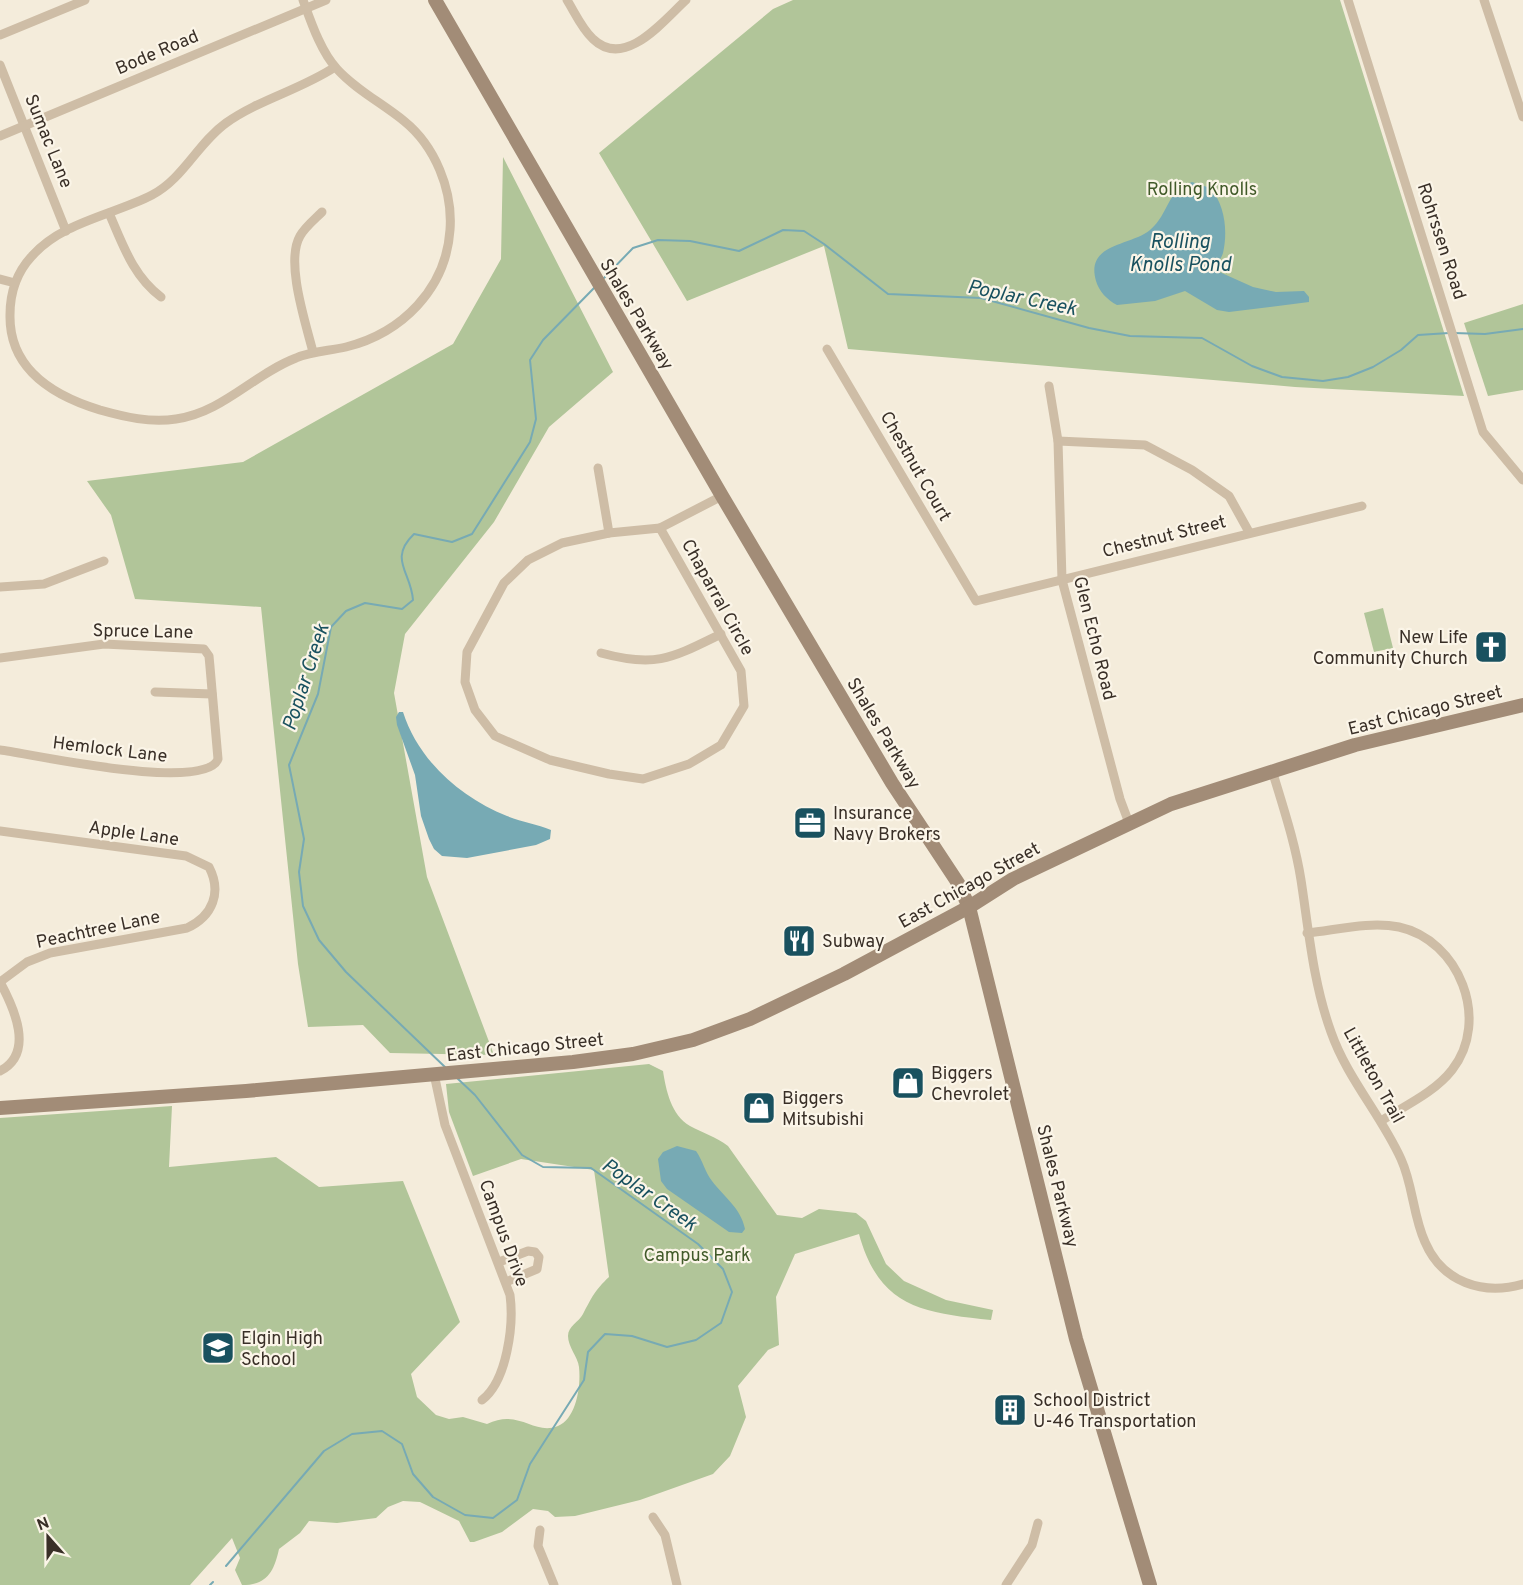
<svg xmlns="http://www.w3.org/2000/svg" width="1523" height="1585" viewBox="0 0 1523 1585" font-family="Overpass,sans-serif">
<rect width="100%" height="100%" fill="#f4ecdb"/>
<g fill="#b1c599">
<polygon points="793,0 1340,0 1464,396 1295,387 848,349 824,246 687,301 599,153 773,9"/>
<polygon points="503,157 613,372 549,427 494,522 405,634 394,693 427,877 494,1055 390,1053 363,1025 308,1027 298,964 261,607 135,599 111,515 87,481 243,462 453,344 501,259"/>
<polygon points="1523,304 1523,390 1488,396 1464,323"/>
<polygon points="1383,608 1393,648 1374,652 1364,613"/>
<path d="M 649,1064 L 663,1071 C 666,1090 671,1115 690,1126 C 703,1133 716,1137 728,1146 L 777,1215 L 802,1218 L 819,1209 L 856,1213 L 866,1221 L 886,1264 L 904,1281 L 946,1300 L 993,1310 L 991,1320 C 922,1313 879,1307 859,1234 L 795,1254 L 776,1297 L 779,1345 L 768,1350 L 738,1386 L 746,1417 L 730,1456 L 713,1474 L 640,1500 L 575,1516 L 555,1517 L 548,1511 L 533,1509 L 502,1532 L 474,1542 L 470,1542 L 459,1521 L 420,1502 L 403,1501 L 388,1507 L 376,1518 L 337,1523 L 309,1521 L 300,1533 L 279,1549 C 274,1572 267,1585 242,1585 L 235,1570 L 240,1558 L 232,1538 L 190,1585 L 0,1585 L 0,1118 L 172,1106 L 169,1167 L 276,1157 L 319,1187 L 403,1181 L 460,1322 L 411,1374 L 417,1397 L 436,1415 L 449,1419 L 463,1417 L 487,1424 C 519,1408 534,1436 558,1426 C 577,1418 581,1385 579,1367 C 578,1357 568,1347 568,1336 C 568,1326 579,1322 583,1314 C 592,1297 595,1290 609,1277 L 594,1170 L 521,1159 L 473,1176 L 449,1112 L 446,1084 Z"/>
</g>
<g fill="#77aab4">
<path d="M 1192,182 L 1210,188 C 1225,204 1228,232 1223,253 C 1221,260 1215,264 1215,270 L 1253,287 L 1276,292 L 1304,291 L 1309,297 L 1309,302 L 1229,312 L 1217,310 L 1185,291 L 1155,301 L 1117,305 C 1107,300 1099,291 1096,281 C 1085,243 1131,246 1150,230 C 1170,213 1165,192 1192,182 Z"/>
<path d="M 399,712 L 403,712 C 418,760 461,798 507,816 C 522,822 537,824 551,830 L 550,839 L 536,845 L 467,858 L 442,856 L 434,849 L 429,839 L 421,816 L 415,775 L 397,725 L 396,717 Z"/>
<path d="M 677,1146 L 696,1151 C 703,1161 705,1172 712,1181 C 724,1197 741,1208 745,1229 L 742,1233 L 729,1232 L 667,1189 L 661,1181 L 658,1159 L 663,1152 Z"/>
</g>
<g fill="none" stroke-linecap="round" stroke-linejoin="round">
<g stroke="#77aab4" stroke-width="2">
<polyline points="602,280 633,248 658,240 690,241 739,251 783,230 804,231 824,244 888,294 981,298 1089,328 1130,336 1202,338 1252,366 1282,377 1323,381 1348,377 1373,367 1401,350 1418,335 1449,333"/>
<polyline points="1454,333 1485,334 1523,329"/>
<path d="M 446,1068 L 346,972 L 319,940 L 303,906 L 299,872 L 304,839 L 289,765 L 318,694 L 331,627 L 346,611 L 365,603 L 402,609 L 413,600 C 411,572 388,559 414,534 L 452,542 L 472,534 L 530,442 L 536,419 L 530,360 L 543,340 L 596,286"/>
<polyline points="226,1566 324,1451 352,1434 382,1431 402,1444 413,1474 433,1497 465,1515 493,1518 517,1500 530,1464 584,1380 588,1352 605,1334 632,1336 667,1347 696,1340 721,1323 732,1292 723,1269 698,1244 591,1168 543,1167 522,1155 475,1095 457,1078"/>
<polyline points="210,1585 213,1582"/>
</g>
<g stroke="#cebda6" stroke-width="9">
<path d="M 303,0 C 311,22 321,52 337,69 C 356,90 382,103 404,121 C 435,146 453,190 450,230 C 446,289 402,333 346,347 C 329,351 312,351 296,358 C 254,374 222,413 176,419 C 150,423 125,417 100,410 C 54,396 9,370 10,315 C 10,293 17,272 32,256 C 62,222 113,215 152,195 C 183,179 198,143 226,123 C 260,99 300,90 335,67"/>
<path d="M 567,0 C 575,13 582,29 593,39 C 625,70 664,20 686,0"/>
<polyline points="1348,0 1483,432 1523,480"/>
<polyline points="1484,0 1523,117"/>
<polyline points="0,35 85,0"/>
<polyline points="0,65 66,231"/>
<polyline points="0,136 326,0"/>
<path d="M 109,213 C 123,245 133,276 161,297"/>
<polyline points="0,279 15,283"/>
<polyline points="827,349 976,601 1362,506"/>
<path d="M 313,352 C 306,324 285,262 300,236 C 305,227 315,219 322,212"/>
<polyline points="1049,386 1058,441 1062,580 1120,799 1129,823"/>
<polyline points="1058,441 1145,445 1192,470 1229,496 1249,532"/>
<polyline points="598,468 609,533"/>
<polygon points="660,528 741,671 744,706 721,745 689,764 643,779 609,774 550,760 495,736 475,710 465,682 467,652 504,583 528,560 562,543 609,533"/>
<polyline points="660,528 722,496"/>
<polyline points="0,587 44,584 104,561"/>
<path d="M 601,653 C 656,668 672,658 721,634"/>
<path d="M 0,658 L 104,644 L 204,649 L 209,656 L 210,667 L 218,759 C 205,793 32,754 0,750"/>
<polyline points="155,692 212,694"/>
<path d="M 1272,770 C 1283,807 1295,842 1301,880 C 1309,932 1313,982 1331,1032 C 1347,1078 1381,1115 1401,1159 C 1413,1185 1413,1216 1425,1242 C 1442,1282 1483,1296 1523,1284"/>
<path d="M 0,831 L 186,856 L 209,867 C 222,892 213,916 187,928 L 50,953 L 27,962 L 0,982"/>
<path d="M 1307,933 C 1336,930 1370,921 1399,927 C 1459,940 1491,1020 1452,1070 C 1434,1093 1404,1106 1381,1121"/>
<path d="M 0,1071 C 35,1053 14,1008 0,982"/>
<path d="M 434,1074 L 445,1125 L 510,1295 C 514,1325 507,1381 482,1400"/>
<polyline points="499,1262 528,1251 535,1252 539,1257 537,1269 506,1282"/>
<polyline points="653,1517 665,1535 677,1585"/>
<polyline points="540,1530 538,1546 554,1585"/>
<polyline points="1006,1585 1032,1545 1038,1523"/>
</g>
<g stroke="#a28c77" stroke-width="14">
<polyline points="435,0 722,496 892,783 958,883 969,907 1076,1339 1150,1585"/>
<polyline points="0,1108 246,1091 573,1062 633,1054 693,1040 750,1019 844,974 969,907 1013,879 1171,804 1355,745 1523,705"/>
</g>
</g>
<defs>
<symbol id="church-square" viewBox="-11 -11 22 22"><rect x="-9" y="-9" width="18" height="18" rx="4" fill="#19515f" stroke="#fbf5e8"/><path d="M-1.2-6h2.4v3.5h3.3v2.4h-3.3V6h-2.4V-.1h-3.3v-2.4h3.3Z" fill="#fff"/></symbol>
<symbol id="office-square" viewBox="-11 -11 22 22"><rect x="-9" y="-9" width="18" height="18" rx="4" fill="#19515f" stroke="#fbf5e8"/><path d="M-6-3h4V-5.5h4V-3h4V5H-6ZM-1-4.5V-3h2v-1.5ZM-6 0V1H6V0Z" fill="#fff"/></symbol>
<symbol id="restaurant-square" viewBox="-11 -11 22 22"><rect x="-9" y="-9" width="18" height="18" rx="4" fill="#19515f" stroke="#fbf5e8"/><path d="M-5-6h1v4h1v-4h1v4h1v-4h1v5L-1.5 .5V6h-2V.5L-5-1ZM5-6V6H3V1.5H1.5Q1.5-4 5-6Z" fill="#fff"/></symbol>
<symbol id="shop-square" viewBox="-11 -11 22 22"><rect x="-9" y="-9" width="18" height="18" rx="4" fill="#19515f" stroke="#fbf5e8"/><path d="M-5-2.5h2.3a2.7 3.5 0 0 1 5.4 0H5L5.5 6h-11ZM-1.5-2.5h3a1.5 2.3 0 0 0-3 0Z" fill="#fff"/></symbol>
<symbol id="school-square" viewBox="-11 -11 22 22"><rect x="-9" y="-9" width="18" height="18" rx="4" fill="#19515f" stroke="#fbf5e8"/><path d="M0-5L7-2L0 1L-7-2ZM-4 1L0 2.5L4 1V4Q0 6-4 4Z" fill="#fff"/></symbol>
<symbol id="building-square" viewBox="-11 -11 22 22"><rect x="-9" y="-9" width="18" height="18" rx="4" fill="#19515f" stroke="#fbf5e8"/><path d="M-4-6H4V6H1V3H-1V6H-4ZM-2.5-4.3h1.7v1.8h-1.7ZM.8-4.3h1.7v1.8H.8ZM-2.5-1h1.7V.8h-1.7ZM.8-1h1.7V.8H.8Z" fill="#fff"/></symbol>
</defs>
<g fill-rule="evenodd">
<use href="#church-square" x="1472" y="628" width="38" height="38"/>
<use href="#office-square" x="791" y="804" width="38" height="38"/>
<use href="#restaurant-square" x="780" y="922" width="38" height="38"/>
<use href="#shop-square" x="889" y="1064" width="38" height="38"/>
<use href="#shop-square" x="740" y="1089" width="38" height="38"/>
<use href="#school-square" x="199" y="1329" width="38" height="38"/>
<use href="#building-square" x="991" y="1391" width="38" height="38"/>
</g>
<g text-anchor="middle" stroke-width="4.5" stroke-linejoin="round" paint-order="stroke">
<g font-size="18" fill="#392f27" stroke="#fbf5e8">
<text transform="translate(157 52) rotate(-23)" y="6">Bode Road</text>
<text transform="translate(49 141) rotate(68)" y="6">Sumac Lane</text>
<text transform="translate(1442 241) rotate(72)" y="6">Rohrssen Road</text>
<text transform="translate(637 314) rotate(59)" y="6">Shales Parkway</text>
<text transform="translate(916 466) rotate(60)" y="6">Chestnut Court</text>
<text transform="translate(1164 536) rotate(-14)" y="6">Chestnut Street</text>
<text transform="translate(718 597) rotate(61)" y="6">Chaparral Circle</text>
<text transform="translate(143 631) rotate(1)" y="6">Spruce Lane</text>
<text transform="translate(1095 638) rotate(76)" y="6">Glen Echo Road</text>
<text transform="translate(1425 710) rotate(-14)" y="6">East Chicago Street</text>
<text transform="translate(884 733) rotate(59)" y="6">Shales Parkway</text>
<text transform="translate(110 749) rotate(7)" y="6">Hemlock Lane</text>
<text transform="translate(134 833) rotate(8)" y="6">Apple Lane</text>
<text transform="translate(969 885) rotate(-29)" y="6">East Chicago Street</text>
<text transform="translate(98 929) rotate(-12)" y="6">Peachtree Lane</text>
<text transform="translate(525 1047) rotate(-6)" y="6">East Chicago Street</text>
<text transform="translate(1374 1075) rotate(61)" y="6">Littleton Trail</text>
<text transform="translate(1058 1186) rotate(76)" y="6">Shales Parkway</text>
<text transform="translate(504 1233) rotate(70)" y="6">Campus Drive</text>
</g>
<g font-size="18" fill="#415a29" stroke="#fbf5e8">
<text x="1202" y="195">Rolling Knolls</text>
<text x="697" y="1261">Campus Park</text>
</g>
<g font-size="18" fill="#392f27" stroke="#fbf5e8" text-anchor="start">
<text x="1468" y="643" text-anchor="end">New Life<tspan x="1468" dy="21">Community Church</tspan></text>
<text x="833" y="819">Insurance<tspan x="833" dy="21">Navy Brokers</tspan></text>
<text x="822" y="947">Subway</text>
<text x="931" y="1079">Biggers<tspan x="931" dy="21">Chevrolet</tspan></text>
<text x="782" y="1104">Biggers<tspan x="782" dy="21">Mitsubishi</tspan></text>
<text x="241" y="1344">Elgin High<tspan x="241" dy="21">School</tspan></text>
<text x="1033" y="1406">School District<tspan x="1033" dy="21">U-46 Transportation</tspan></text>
</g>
<g font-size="20" font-style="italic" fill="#19515f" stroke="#fbf5e8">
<text x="1180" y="248">Rolling<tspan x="1180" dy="23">Knolls Pond</tspan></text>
<text transform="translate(1022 297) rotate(12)" y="7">Poplar Creek</text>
<text transform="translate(305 677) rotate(-72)" y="7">Poplar Creek</text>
<text transform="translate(650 1194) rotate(35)" y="7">Poplar Creek</text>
</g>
</g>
<g transform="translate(48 1537) rotate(339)" stroke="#fbf5e8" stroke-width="4.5" paint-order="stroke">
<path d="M0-4.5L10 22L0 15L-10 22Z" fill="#392f27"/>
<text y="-9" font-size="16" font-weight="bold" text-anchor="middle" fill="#392f27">N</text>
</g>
</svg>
